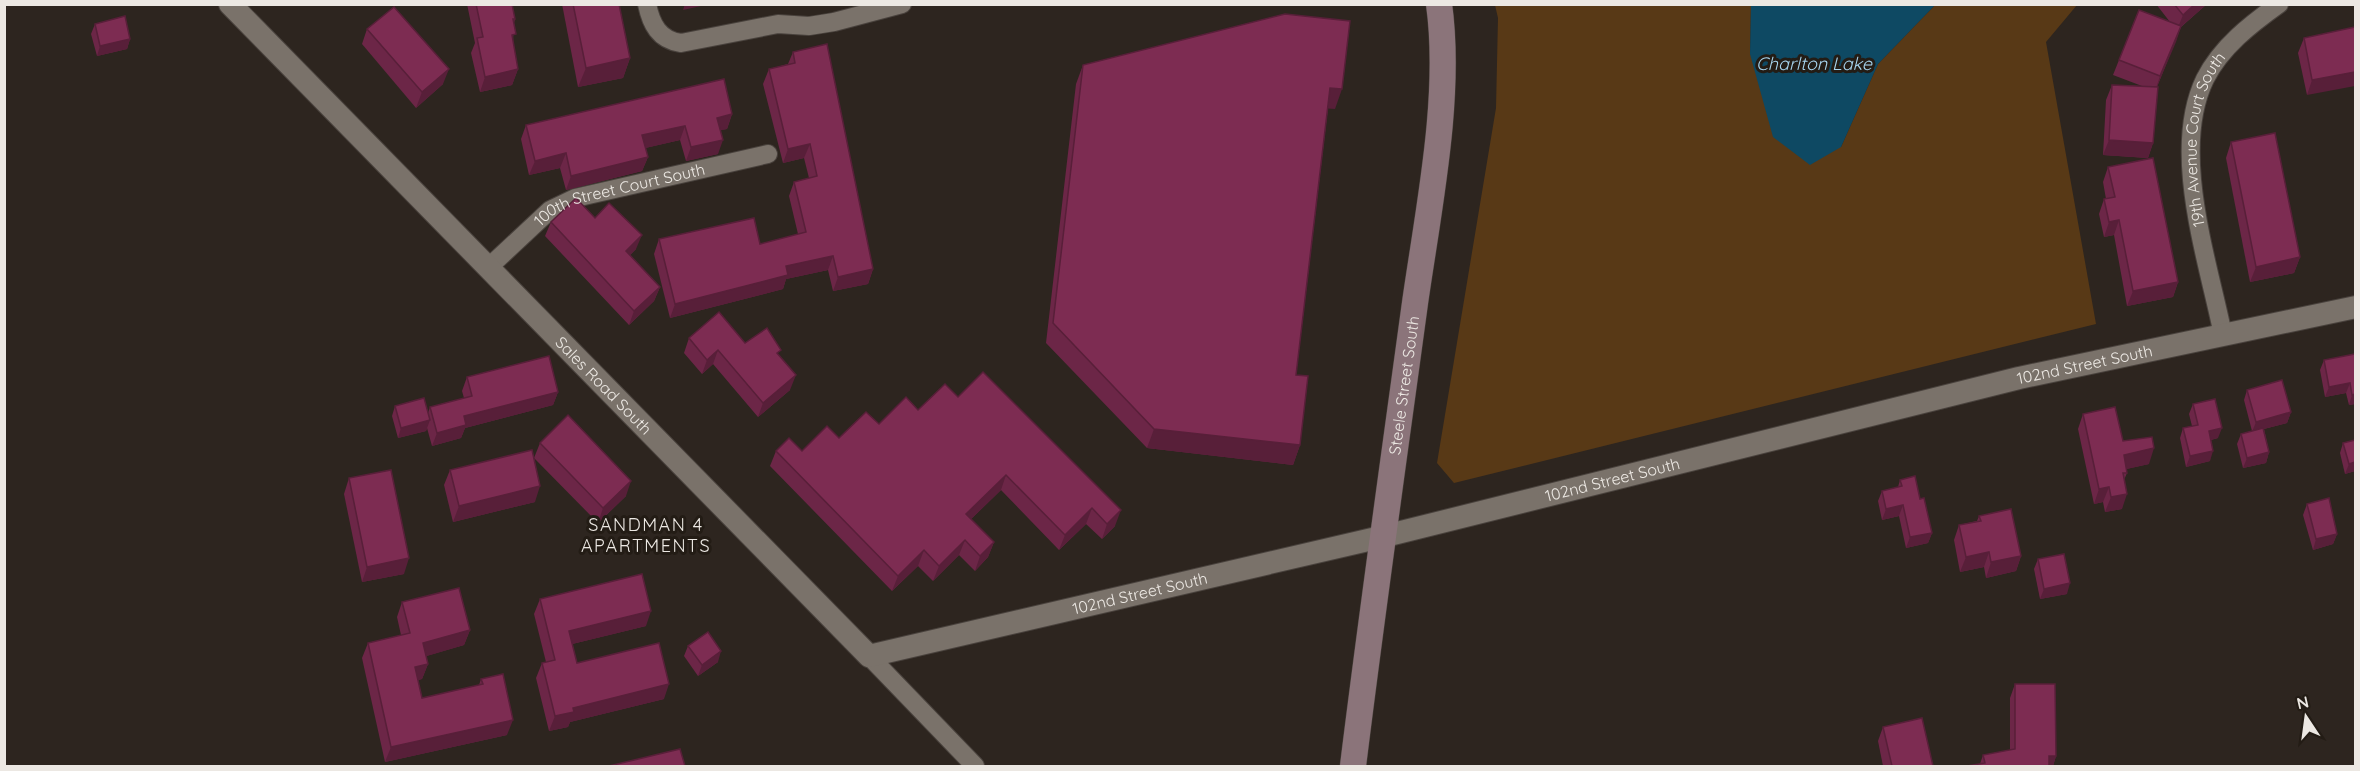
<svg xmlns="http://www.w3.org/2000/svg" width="2360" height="771" viewBox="0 0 2360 771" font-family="Quicksand,sans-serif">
<rect width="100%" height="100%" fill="#2d251f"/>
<polygon fill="#583916" points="1495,5 1751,5 1750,54 1841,147 1878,64 1935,5 2077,5 2046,42 2096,324 1454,483 1437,463 1496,108 1498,18"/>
<polygon fill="#0e4963" points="1751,5 1751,4 1935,5 1878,64 1841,147 1810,165 1773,137 1750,54"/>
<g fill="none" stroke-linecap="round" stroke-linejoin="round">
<defs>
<g id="minor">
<path d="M 647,4 C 651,24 659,40 681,43 L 778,24 L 809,26 L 834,22 L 902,4"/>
<path id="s1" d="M 490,266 L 550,210 L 575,198 L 768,154"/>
<path id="s2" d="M 2223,335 C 2208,260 2170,151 2205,79 C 2221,47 2251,24 2279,4"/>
<polyline points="869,656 975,766"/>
</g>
<g id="tertiary">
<path id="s3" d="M 230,4 L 869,656 L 1381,537 L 2019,378 L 2356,307"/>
</g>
<g id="secondary">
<path id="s4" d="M 1353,766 C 1372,612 1394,457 1415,303 C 1428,211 1452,97 1439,4"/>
</g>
</defs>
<use href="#minor" stroke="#49423d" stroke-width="20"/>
<use href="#tertiary" stroke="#49423d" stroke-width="24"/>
<use href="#secondary" stroke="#49423d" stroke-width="27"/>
<use href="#minor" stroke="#7a726a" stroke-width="18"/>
<use href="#tertiary" stroke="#7a726a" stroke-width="22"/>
<use href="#secondary" stroke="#8b747a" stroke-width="26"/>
</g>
<g fill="#6c2647">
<polygon points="467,4 512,4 515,19 514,23 513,42 518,69 512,85 480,92 471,53 475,43"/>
<polygon points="562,4 619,4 630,58 623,78 578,87"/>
<polygon points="2156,4 2207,4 2181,27 2157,87 2153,143 2148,158 2103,155 2106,100 2112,85 2142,86 2113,75 2119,60 2170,22"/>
<polygon points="95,24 130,39 127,49 97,56 91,34"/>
<polygon points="2355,27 2307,95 2298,53 2304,38"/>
<polygon points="367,29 443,84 416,108 362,44"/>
<polygon points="793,52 873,269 868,284 833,291 828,270 786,279 783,289 670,318 654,254 659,239 760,244 798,234 789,196 794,182 809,178 804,158 783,163 763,84 769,69 788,64"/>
<polygon points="1083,65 1335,109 1328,108 1296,375 1300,445 1293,465 1147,448 1046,343 1076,84"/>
<polygon points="732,114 727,129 720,130 718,154 686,161 680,140 645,148 648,157 642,171 566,190 560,168 529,175 521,139 526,125"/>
<polygon points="2231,142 2300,257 2294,273 2250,282 2226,158"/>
<polygon points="2108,167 2178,282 2173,297 2127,306 2114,235 2104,237 2099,214 2104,199 2106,199 2103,182"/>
<polygon points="595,218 636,249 630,255 660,287 654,301 629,325 545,236 551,222"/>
<polygon points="689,338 745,343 779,355 790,390 758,417 713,364 702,374 684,353"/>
<polygon points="2355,354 2355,404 2349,405 2346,393 2325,397 2320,370 2324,360"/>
<polygon points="467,377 558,392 553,405 465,428 461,438 432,446 427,428 426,431 398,438 392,416 395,406 428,413 430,407 464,398 462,391"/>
<polygon points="2247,390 2291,412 2287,423 2264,429 2269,452 2266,463 2243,468 2237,444 2241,434 2252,431 2244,400"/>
<polygon points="958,397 1115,526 1102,539 1086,524 1059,550 1001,490 971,519 994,542 988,557 975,571 959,555 933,581 918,566 892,591 770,466 776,451 802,451"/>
<polygon points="2193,404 2218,438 2211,440 2210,461 2186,467 2180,438 2183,428 2192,426 2189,414"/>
<polygon points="2083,414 2123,441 2149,464 2126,469 2127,473 2124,480 2122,509 2105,512 2103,502 2094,504 2078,429"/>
<polygon points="2355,440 2355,471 2345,474 2340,453 2343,443"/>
<polygon points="540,443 626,496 598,523 534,458"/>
<polygon points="450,470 535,502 453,522 444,485"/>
<polygon points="349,478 404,574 362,582 344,494"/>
<polygon points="1900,480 1920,499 1932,533 1928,543 1906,548 1899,516 1882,520 1878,501 1882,491 1898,487"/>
<polygon points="2307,504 2337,534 2333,544 2313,550 2303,515"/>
<polygon points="1979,516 2021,556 2016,571 1986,578 1984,567 1960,572 1954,540 1959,525 1977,521"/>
<polygon points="2038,559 2067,594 2040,599 2034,569"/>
<polygon points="540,599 646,626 572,644 577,663 664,699 570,722 568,727 549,731 536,678 542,663 546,662 534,614"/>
<polygon points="402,602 470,630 464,645 426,656 428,664 422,679 418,680 422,698 479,685 481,679 507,735 385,762 362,658 368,643 401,635 397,617"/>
<polygon points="688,646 718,662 698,676 684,656"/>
<polygon points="2015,684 2056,756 2053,766 1967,766 1980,764 1983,755 2010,750 2010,698"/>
<polygon points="1883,727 1933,766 1883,766 1878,741"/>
</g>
<g fill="#581f39">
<polygon points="685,4 710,4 683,10"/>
<polygon points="2195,4 2207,4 2177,30 2183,15"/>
<polygon points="2181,27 2176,42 2155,91 2160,76"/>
<polygon points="130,39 127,49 97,56 100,46"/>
<polygon points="630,58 623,78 578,87 586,68"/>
<polygon points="449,69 443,84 416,108 422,92"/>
<polygon points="518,69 512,85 480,92 485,77"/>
<polygon points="2355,72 2355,86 2307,95 2312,80"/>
<polygon points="1330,88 1342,89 1335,109 1323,108"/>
<polygon points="732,114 727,129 712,132 717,118"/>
<polygon points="685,126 680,140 637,150 642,135"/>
<polygon points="723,140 718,154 686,161 691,147"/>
<polygon points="2109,140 2153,143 2148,158 2103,155"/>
<polygon points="810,144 804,158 783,163 788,149"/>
<polygon points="566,153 560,168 529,175 535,161"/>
<polygon points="648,157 642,171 566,190 571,176"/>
<polygon points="2119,220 2114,235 2104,237 2109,222"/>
<polygon points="642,235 636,249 620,265 626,251"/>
<polygon points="833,256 828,270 786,279 783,289 670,318 675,304 786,266"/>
<polygon points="2300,257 2294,273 2250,282 2256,267"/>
<polygon points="873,269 868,284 833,291 838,277"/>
<polygon points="2178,282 2173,297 2127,306 2133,291"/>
<polygon points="660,287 654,301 629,325 634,311"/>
<polygon points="718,350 713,364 702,374 707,360"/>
<polygon points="796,375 790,390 758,417 763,403"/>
<polygon points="2350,383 2346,393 2325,397 2329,387"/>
<polygon points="558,392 553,405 465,428 461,438 432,446 437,433 464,416"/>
<polygon points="2355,394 2355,404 2349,405 2352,395"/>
<polygon points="2291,412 2287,423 2252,432 2256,422"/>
<polygon points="430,420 426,431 398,438 401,428"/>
<polygon points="2222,428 2218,438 2205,441 2209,431"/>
<polygon points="1154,429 1300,445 1293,465 1147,448"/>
<polygon points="2154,448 2149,464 2118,471 2124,455"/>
<polygon points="2213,451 2210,461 2186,467 2190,456"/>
<polygon points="2269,452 2266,463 2243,468 2247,458"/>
<polygon points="2355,462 2355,471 2345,474 2349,464"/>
<polygon points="1006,475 1001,490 961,529 966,514"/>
<polygon points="631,481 626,496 598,523 603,508"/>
<polygon points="540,486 535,502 453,522 459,506"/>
<polygon points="2109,487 2103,502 2094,504 2099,489"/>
<polygon points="2127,494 2122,509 2105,512 2111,497"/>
<polygon points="1903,505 1899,516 1882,520 1886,509"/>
<polygon points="1092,508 1086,524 1059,550 1065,535"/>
<polygon points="1121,510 1115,526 1102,539 1107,524"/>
<polygon points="1932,533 1928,543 1906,548 1910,537"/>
<polygon points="2337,534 2333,544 2313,550 2316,539"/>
<polygon points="965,540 959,555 933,581 939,566"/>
<polygon points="994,542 988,557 975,571 980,556"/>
<polygon points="924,550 918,566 892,591 898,576"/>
<polygon points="1989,552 1984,567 1960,572 1966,557"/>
<polygon points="2021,556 2016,571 1986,578 1991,562"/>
<polygon points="409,558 404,574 362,582 367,567"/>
<polygon points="2070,583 2067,594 2040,599 2044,589"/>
<polygon points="651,611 646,626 564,646 569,631"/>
<polygon points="470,630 464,645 417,659 423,643"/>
<polygon points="721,651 718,662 698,676 702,665"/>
<polygon points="428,664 422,679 409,682 415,667"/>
<polygon points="669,684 664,699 570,722 568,727 549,731 555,716 573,708"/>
<polygon points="513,720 507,735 385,762 391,747"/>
<polygon points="2049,756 2056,756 2053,766 2045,766"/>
</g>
<g fill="#7d2c52" stroke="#581f39" stroke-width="1.5">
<polygon points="476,4 512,4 515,19 513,19 516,34 512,35 518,69 485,77 477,38 483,37"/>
<polygon points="573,4 619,4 630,58 586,68"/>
<polygon points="2174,4 2195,4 2183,15"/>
<polygon points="394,7 449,69 422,92 367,29"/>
<polygon points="2139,10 2181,26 2160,76 2119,60"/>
<polygon points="1285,14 1350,21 1342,89 1330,88 1296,375 1308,376 1300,445 1154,429 1053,323 1083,65"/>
<polygon points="125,16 130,39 100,46 95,24"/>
<polygon points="2355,27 2355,72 2312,80 2304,38"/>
<polygon points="827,44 873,269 838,277 833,256 786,266 788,275 675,304 659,239 754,218 760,244 806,232 794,182 817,176 810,144 788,149 769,69 795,63 793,52"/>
<polygon points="724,79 732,114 717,118 723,140 691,147 685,126 642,135 648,157 571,176 566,153 535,161 526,125"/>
<polygon points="2112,85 2158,87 2153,143 2109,140"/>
<polygon points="2275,133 2300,257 2256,267 2231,142"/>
<polygon points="2153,158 2178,282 2133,291 2119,220 2109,222 2104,199 2115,197 2108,167"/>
<polygon points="576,198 595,218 609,203 642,235 626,251 660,287 634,311 551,222"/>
<polygon points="719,312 745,343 767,328 781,350 777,353 796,375 763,403 718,350 707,360 689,338"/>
<polygon points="2355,354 2355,394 2352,395 2350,383 2329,387 2324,360"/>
<polygon points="549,356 558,392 464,416 466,425 437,433 430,407 472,396 467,377"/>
<polygon points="983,372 1121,510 1107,524 1092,508 1065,535 1006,475 966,514 994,542 980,556 965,540 939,566 924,550 898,576 776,451 789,438 802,451 827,426 839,438 866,412 879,424 906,397 918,410 945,384 958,397"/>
<polygon points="2282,380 2291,412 2256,422 2247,390"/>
<polygon points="424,398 430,420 401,428 395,406"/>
<polygon points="2215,399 2222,428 2209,431 2213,451 2190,456 2183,428 2198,425 2193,404"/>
<polygon points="2115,407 2123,441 2152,437 2154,448 2124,455 2127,473 2123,473 2127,494 2111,497 2109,487 2099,489 2083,414"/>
<polygon points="568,415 631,481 603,508 540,443"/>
<polygon points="2263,428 2269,452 2247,458 2241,434"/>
<polygon points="2355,440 2355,462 2349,464 2343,443"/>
<polygon points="532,450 540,486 459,506 450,470"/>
<polygon points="391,470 409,558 367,567 349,478"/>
<polygon points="1915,476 1920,499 1924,498 1932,533 1910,537 1903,505 1886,509 1882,491 1902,486 1900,480"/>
<polygon points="2329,498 2337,534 2316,539 2307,504"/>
<polygon points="2011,509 2021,556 1991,562 1989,552 1966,557 1959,525 1981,521 1979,516"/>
<polygon points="2064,554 2070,583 2044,589 2038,559"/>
<polygon points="642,574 651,611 569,631 577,663 659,643 669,684 573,708 574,712 555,716 542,663 555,660 540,599"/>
<polygon points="459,588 470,630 423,643 428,664 415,667 422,698 483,684 481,679 503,674 513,720 391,747 368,643 410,633 402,602"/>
<polygon points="708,632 721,651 702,665 688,646"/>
<polygon points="2015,684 2055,684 2056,756 2049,756 2049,766 1967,766 1985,763 1983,755 2015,749"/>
<polygon points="1922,718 1933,766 1892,766 1883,727"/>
<polygon points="680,749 685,766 609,766"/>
</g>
<g text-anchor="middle" stroke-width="6" stroke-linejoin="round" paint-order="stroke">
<g font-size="16" fill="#ece8e3" stroke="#231c15">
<text dy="6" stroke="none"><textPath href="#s2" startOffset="201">19th Avenue Court South</textPath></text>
<text dy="6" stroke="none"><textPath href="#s1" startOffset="153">100th Street Court South</textPath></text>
<text dy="6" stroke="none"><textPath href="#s3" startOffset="2163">102nd Street South</textPath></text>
<text dy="6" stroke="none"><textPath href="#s3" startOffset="534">Sales Road South</textPath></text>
<text dy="6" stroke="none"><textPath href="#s4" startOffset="384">Steele Street South</textPath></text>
<text dy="6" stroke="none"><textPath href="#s3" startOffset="1677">102nd Street South</textPath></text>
<text dy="6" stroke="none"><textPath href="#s3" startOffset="1191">102nd Street South</textPath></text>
</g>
<g font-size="18" font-style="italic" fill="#a7d5ef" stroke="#231c15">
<text x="1814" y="70">Charlton Lake</text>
</g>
<g font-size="18" letter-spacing="1.5" fill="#ece8e3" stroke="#231c15">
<text x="646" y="531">SANDMAN 4<tspan x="646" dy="21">APARTMENTS</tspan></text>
</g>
</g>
<rect width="2360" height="771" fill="none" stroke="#ece8e3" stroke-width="12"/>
<g transform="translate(2306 717) rotate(347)" stroke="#231c15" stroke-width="4.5" paint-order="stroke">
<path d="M0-4.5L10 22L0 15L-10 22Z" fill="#ece8e3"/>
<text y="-9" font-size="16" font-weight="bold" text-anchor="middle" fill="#ece8e3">N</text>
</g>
</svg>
